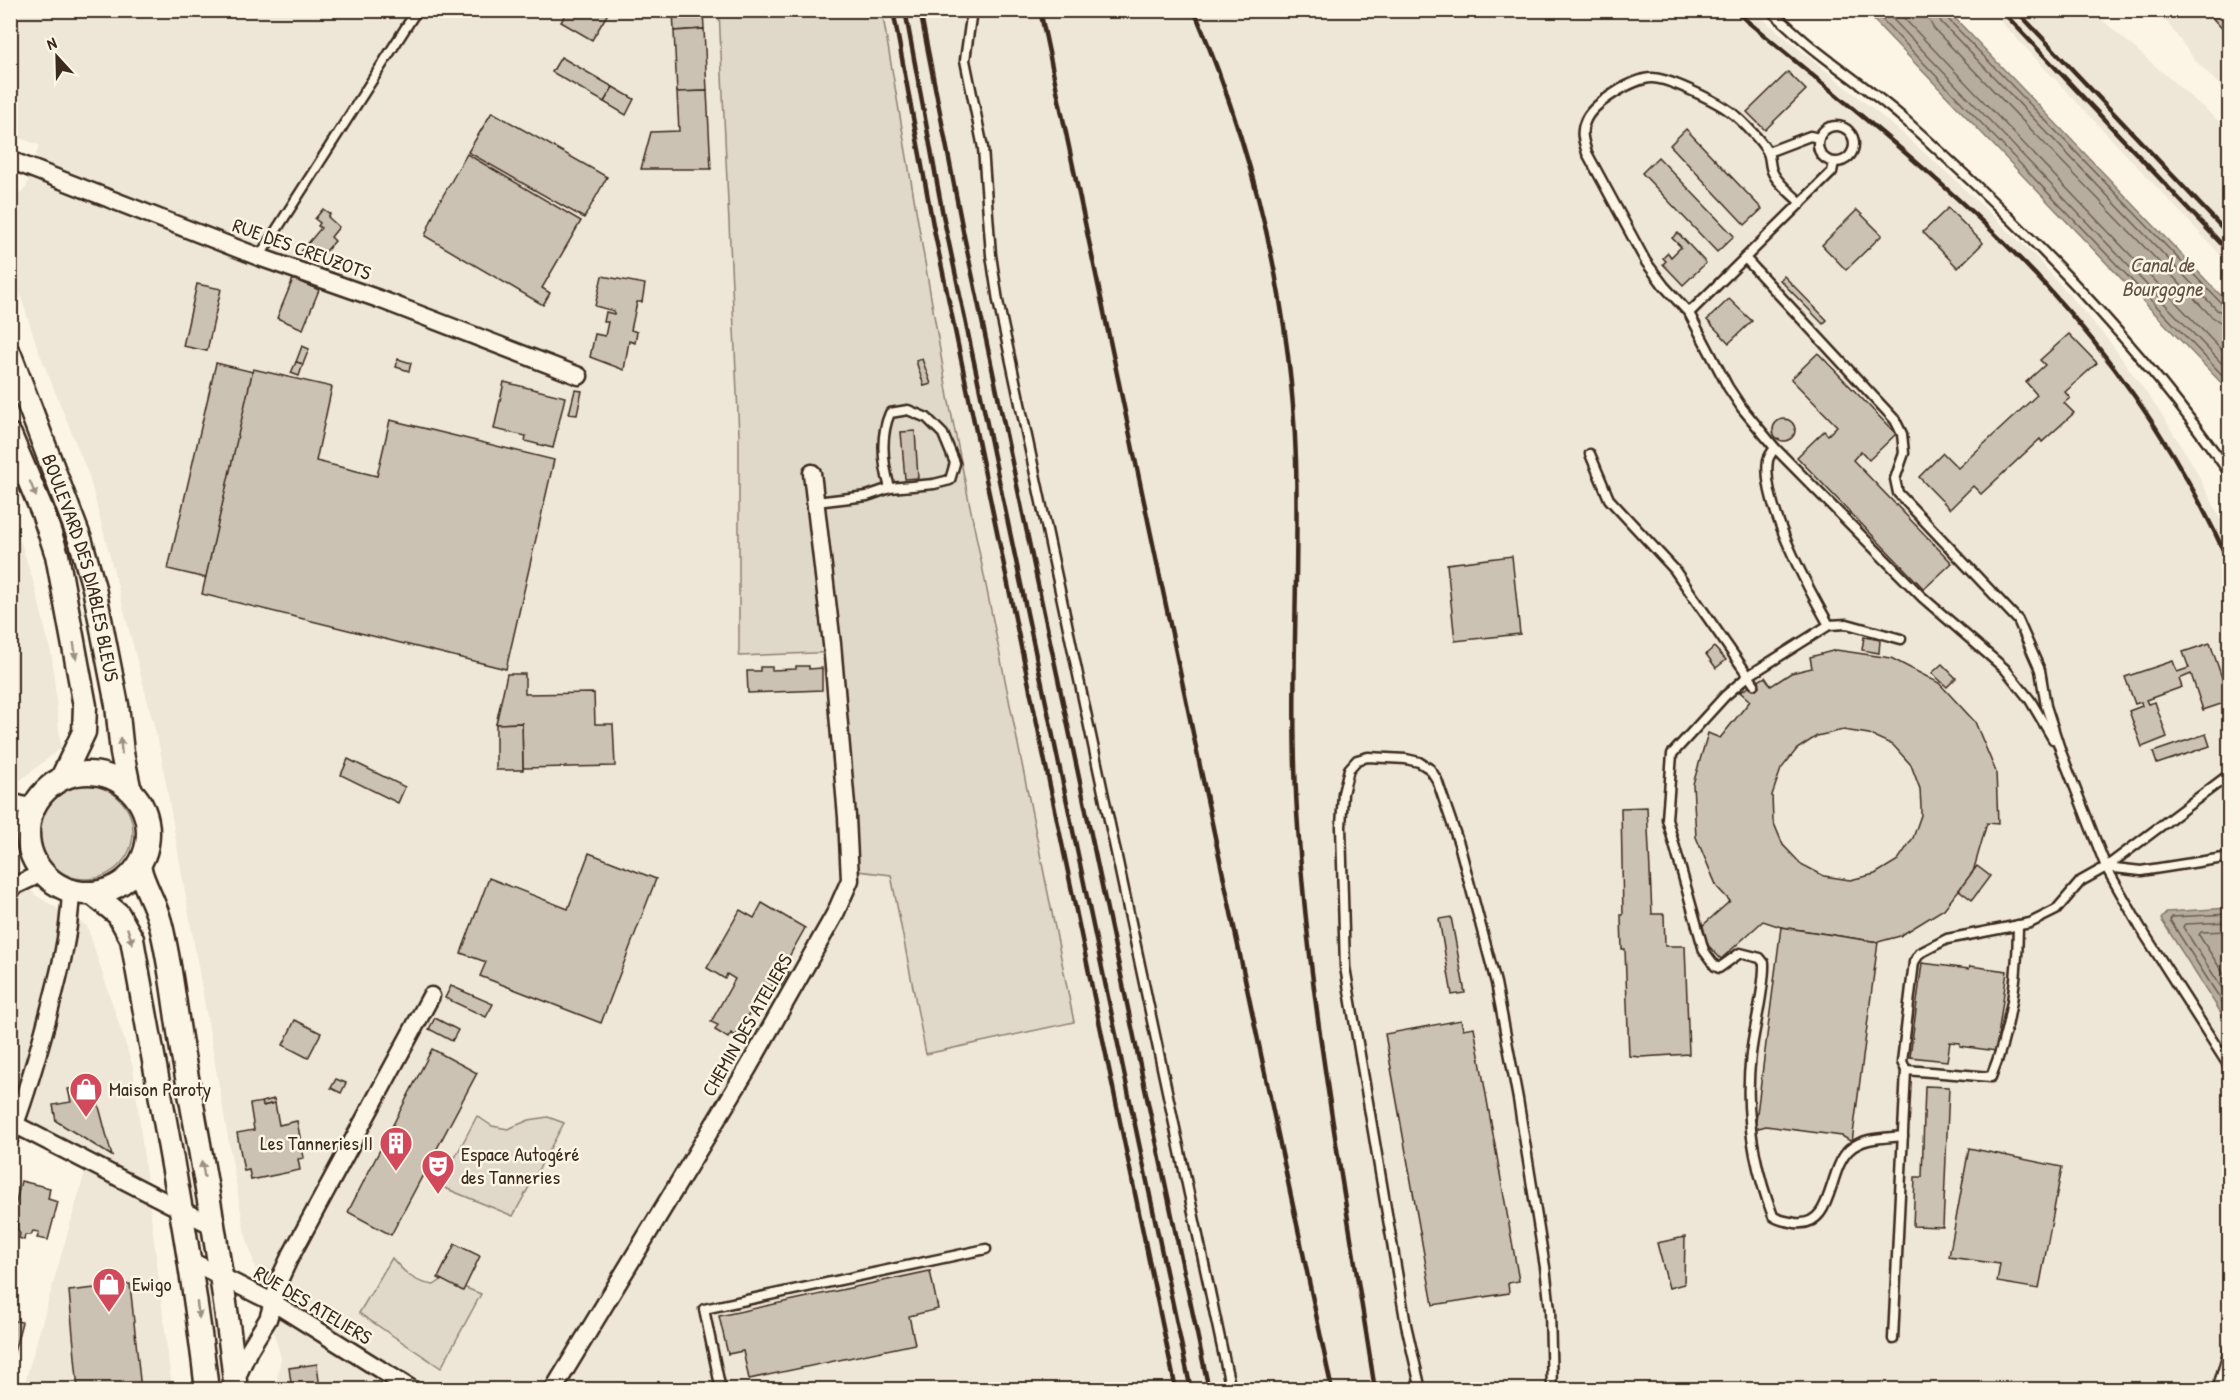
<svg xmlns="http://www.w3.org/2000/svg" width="2240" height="1400" viewBox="0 0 2240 1400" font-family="'Patrick Hand',sans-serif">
<rect width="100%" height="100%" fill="#fcf5e5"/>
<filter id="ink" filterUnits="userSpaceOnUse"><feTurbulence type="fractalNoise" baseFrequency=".0167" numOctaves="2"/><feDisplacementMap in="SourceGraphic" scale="12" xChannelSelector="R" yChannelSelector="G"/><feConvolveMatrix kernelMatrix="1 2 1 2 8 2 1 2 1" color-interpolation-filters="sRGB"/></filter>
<g filter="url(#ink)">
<g fill="#eee6d6">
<polygon points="2158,10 2229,11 2229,95 2194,59"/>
<polygon points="23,11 719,11 739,435 739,655 840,652 859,871 891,874 926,1054 948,397 882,11 1753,11 1895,127 1953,178 2039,260 2110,342 2162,415 2192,463 2229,535 2229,1389 275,1389 281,1358 244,1229 160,749 89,476 37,347 11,265 11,200 26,188 39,145 11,135 11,51 17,21"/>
<polygon points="1991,11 2092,11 2229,130 2229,264"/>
<polygon points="11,511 36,591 52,657 61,748 13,786 11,794"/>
<polygon points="10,861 15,872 35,895 87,926 133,1067 172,1389 23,1389 89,1158 11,1112"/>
</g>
<g fill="#e0d8c8" stroke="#8e8173" stroke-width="1.5">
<polygon points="719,11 882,11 948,397 1074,1022 926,1054 891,875 858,871 840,652 739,656 739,435"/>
<circle cx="86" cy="832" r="47"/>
<polygon points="477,1116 492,1126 508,1129 529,1120 548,1117 564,1123 513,1216 440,1186"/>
<path d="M 392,1258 C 404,1272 414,1283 434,1285 L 443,1279 L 481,1294 L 441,1368 L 359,1313 Z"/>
</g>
<g fill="#b7ad9e" stroke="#85796b" stroke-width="1.5">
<polygon points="1865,11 1948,11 2229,304 2229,391"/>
<polygon points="2229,908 2229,1016 2223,1016 2161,919 2167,912"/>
</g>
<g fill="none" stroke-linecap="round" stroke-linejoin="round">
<g stroke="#6d5e51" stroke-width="1.5">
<polyline points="1873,10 2230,383"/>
<polyline points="1884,10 2230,372"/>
<polyline points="1896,10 2230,359"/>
<polyline points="1928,10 1929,20 1934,29 2211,316 2220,322 2230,324"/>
<polyline points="1937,10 1941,22 2217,310 2230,315"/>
<polyline points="1944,10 1946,17 2223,305 2230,307"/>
<polyline points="2230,914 2172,917 2170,920 2226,1008 2230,1010"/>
<polyline points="2230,922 2185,924 2183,927 2230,1001"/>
<polyline points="2230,931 2201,932 2199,935 2230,984"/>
</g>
</g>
<g fill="#ccc2b3" stroke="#3b2a1e" stroke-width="1.5" fill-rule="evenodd">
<polygon points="568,10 610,10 592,40 561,22"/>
<polygon points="673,10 703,10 704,29 674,31"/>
<polygon points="2205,10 2230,10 2230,37"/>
<polygon points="704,29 707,91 677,92 674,31"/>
<polygon points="561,57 613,87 604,102 552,72"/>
<polygon points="1788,72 1806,90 1765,130 1747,112"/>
<polygon points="613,87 634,99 626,115 604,102"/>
<polygon points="707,91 711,169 641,169 651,132 679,131 677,92"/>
<polygon points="492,112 607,177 584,218 468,152"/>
<polygon points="1686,129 1762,209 1745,225 1670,145"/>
<polygon points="467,154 581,221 542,288 550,293 543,305 425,236 437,206"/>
<polygon points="1658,157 1734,236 1717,252 1642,173"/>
<polygon points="1948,208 1983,243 1958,268 1923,232"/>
<polygon points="323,209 330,214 328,217 339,227 331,237 335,241 318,260 300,253 321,228 318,226 320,223 315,219"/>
<polygon points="1857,210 1882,235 1846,270 1822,245"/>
<polygon points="1678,233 1706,263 1683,285 1663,264 1666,261 1663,258 1668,253 1671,257 1681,247 1672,238"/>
<polygon points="602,276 645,284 642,302 637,302 631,330 637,332 635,343 629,341 624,370 590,357 595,334 605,336 608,322 604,322 606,312 614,314 614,311 595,306"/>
<polygon points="1784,276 1827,320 1823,324 1780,280"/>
<polygon points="293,279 319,290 303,329 277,318"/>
<polygon points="197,284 221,289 207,351 183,346"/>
<polygon points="1729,299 1752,321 1729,343 1707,320"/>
<polygon points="2069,334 2097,363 2065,392 2070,398 2064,403 2074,413 2042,442 2040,439 1981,494 1973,486 1950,509 1919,477 1943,453 1958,468 2037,395 2026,382 2045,365 2040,360"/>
<polygon points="302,346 309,349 303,364 296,362"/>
<polygon points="1818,353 1896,434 1869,460 1861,451 1853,460 1952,563 1924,589 1797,457 1824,431 1828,435 1837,426 1791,379"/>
<polygon points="398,359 411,363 409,371 396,367"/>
<polygon points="922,359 931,384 924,386 916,361"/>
<polygon points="296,362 303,364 299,376 291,373"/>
<polygon points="216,363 253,372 206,578 168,569"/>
<polygon points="253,369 332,387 316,461 377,476 390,420 554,460 506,669 202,594"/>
<polygon points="504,382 565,397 553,448 525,441 526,436 494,429"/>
<polygon points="575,390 582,391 577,415 569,414"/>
<circle cx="1784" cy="430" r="11"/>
<polygon points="915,431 918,478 905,479 901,432"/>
<polygon points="1512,556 1520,634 1455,641 1447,564"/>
<polygon points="1864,637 1880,640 1879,653 1862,650"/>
<polygon points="2210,643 2230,701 2203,710 2191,674 2179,679 2182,687 2146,700 2148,704 2155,702 2167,737 2142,747 2129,711 2142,706 2141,702 2135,704 2125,677 2173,661 2177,672 2189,668 2183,652"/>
<polygon points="1714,647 1726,660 1716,668 1706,654"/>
<path d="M 1836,650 L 1891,658 L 1939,683 L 1975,722 L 1996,772 L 1998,824 L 1987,823 L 1973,872 L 1944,909 L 1900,936 L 1878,942 L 1781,927 L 1763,921 L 1721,959 L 1703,940 L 1701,927 L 1730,901 L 1717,887 L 1696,837 L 1693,784 L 1708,733 L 1720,738 L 1750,701 L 1740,692 L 1765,677 L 1771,686 L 1791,673 L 1812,668 L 1810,657 ZM 1843,730 L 1869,734 L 1893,745 L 1911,765 L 1920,789 L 1921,807 L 1921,815 L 1913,838 L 1898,860 L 1875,874 L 1850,880 L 1824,876 L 1801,864 L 1783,845 L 1773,821 L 1772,795 L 1781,769 L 1797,749 L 1817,736 Z"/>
<polygon points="1942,664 1956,678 1947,687 1932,673"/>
<polygon points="796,666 809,666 809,669 822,668 822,690 748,693 747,671 760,671 760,667 772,667 772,670 796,669"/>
<polygon points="507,674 525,674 525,694 594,693 595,724 613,724 615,766 523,768 522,723 496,724"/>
<polygon points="522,723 523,770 496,770 496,724"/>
<polygon points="2206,734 2210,746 2157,764 2153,752"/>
<polygon points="348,759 405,787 398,803 341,775"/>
<polygon points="1647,807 1652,914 1664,914 1665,946 1685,946 1689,1054 1641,1057 1629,1056 1625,949 1622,949 1621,915 1623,915 1621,808"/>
<polygon points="589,853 656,879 601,1023 480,976 486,962 461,953 489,878 568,909"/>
<polygon points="1977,866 1990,876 1972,900 1959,890"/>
<polygon points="762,903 805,928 781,971 776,968 771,976 776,979 769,991 764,988 736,1036 731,1033 728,1038 715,1030 718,1025 711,1022 735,979 727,974 725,979 707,968 740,910 754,918"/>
<polygon points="1451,917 1465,993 1452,995 1439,919"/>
<polygon points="1781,927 1878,942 1852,1142 1842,1136 1766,1126 1755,1129"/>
<polygon points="1922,963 1969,969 1970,966 2007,971 1996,1051 1960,1046 1960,1043 1950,1042 1947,1061 1910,1057"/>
<polygon points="776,968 781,971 783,968 789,972 781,986 774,982 776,979 771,976"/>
<polygon points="451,986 493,1004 486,1017 445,998"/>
<polygon points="435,1018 458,1030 452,1041 429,1029"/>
<polygon points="295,1020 321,1033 308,1058 283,1045"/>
<polygon points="1461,1020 1463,1029 1474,1027 1519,1281 1508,1283 1509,1293 1433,1305 1385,1034"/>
<polygon points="432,1049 477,1073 391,1235 348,1212"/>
<polygon points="336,1079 346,1083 341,1093 331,1088"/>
<polygon points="93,1084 112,1156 56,1121 53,1105 71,1102 68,1089"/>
<polygon points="1925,1086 1949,1087 1943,1227 1913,1226 1915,1177 1922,1177"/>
<polygon points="274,1099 275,1103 263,1106 262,1102"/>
<polygon points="262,1102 263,1106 275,1103 279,1125 297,1121 304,1158 298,1159 300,1170 251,1180 249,1170 244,1171 237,1133 254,1130 250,1104"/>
<polygon points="1969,1148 2062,1167 2039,1289 1997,1282 2000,1264 1949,1257"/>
<polygon points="21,1181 50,1188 48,1199 58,1202 48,1240 37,1238 39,1232 33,1231 31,1235 25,1235 24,1240 19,1238 20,1234 17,1228 18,1220 12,1219"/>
<polygon points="1685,1237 1684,1284 1669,1288 1657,1243"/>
<polygon points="455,1244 480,1256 463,1291 438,1278"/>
<polygon points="930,1271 938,1309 909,1316 915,1344 749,1379 743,1351 728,1354 719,1316"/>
<polygon points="130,1284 141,1390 78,1390 69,1291"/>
<polygon points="10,1320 22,1322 10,1367"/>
<polygon points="317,1364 320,1390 292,1390 289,1368"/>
</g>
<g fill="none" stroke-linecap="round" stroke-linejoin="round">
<defs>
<g id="lane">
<polyline points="972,10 965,60 983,148 991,255 998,301 1231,1390"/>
<path d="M 1770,10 C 1786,24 1801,39 1818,52 C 1847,75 1877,95 1904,119 C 2023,226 2139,342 2230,474"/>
<circle cx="1836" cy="144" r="18"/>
<polyline points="1768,152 1810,136 1819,138"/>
<polyline points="1834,162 1832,172 1689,313 1728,387 1742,408 1775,448 1922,597 2005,669 2030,700 2053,739"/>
<polyline points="259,257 417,10"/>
<polyline points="1745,258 1895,420 1902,434 1904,453 1895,479 1898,493 2018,620 2040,670 2046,706 2061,752 2106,867 2140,927 2230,1068"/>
<path d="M 1689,313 L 1664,286 L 1646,262 L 1587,153 C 1584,143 1580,132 1585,122 C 1591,104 1634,78 1652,78 C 1668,78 1711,99 1725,108 C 1737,115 1759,138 1767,151 C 1771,157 1769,166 1773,173 C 1778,184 1792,194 1801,203"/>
<path d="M 1775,448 C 1772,452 1769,456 1768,460 C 1761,502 1808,588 1829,625 L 1748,676 L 1725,696 L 1672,754 L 1667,819 L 1704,951 L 1715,966 L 1719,968 L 1740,953 L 1760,958 L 1764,963 C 1765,988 1754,1028 1751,1054 C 1744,1110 1753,1164 1773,1216 C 1779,1221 1787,1221 1795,1223 C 1834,1228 1827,1171 1849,1150 C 1863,1137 1885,1138 1903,1136"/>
<polyline points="1590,454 1609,499 1674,569 1754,684"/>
<path d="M 816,502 L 867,496 L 890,488 L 934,484 L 950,480 L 955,463 L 943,434 L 927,418 L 908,410 L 890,413 C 880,436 883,464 890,488"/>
<polyline points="1829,625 1847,624 1901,639"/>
<polyline points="2106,867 2141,871 2230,857"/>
<path d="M 1906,1070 L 1991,1077 C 2011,1028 2018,977 2018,925"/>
<polyline points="1893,1339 1906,1070 1902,1062 1914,962 1920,953 1947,939 2030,923 2056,910 2081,881 2106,867 2230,774"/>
<polyline points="721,1390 704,1309 986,1249"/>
<polyline points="1421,1390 1406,1325 1345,967 1341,827 1343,793 1349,769 1357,760 1368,757 1406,759 1419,762 1430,769 1437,780 1459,844 1496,983 1518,1099 1545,1267 1550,1310 1552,1390"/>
<polyline points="2217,1390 2230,1346"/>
</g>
<g id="street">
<polyline points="10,160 259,257 379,299 579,376"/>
<polyline points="10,802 33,808"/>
<polyline points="10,888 42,873"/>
<polyline points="10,1122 213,1226"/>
<path d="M 10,1137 C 24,1102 34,1067 44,1031 C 57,982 69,942 71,891"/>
<polyline points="191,1261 274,1303 413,1390"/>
<polyline points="236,1379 249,1350 268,1319 281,1276 289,1259 431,996"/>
<polyline points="553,1390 748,1068 835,914 850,880 847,817 832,644 812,473"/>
</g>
<g id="secondary">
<path id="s1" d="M 10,355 L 81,542 L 94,588 L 117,705 L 122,753 L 129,787"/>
<polyline points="10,435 43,513 57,555 85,706 84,732 62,778"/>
<circle cx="88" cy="833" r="60"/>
<path d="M 139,867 C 144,886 155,903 160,922 C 172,967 175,1015 184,1061 C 204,1170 224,1279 236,1390"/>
<path d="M 92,893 L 118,914 L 132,939 C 158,1090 190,1238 207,1390"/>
</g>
</defs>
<use href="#lane" stroke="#3b2a1e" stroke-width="13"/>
<use href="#street" stroke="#3b2a1e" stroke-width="21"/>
<use href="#secondary" stroke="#3b2a1e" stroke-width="27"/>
<use href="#lane" stroke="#fcf5e5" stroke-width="8"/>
<use href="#street" stroke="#fcf5e5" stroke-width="16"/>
<use href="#secondary" stroke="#fcf5e5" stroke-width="22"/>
<g stroke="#3b2a1e" stroke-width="4.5">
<polyline points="893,10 933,225 1176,1390"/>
<polyline points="905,10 943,215 1191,1390"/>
<polyline points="920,10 964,236 1209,1390"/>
<polyline points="1040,10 1332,1390"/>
<path d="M 1194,10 C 1255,154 1291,305 1296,460 C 1299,578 1290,694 1297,812 C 1309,1006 1346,1198 1375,1390"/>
<path d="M 1734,10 C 1839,99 1952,184 2046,286 C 2121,368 2185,463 2230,565"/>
<polyline points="2001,10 2230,253"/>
<polyline points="2016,10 2230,236"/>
</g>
</g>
<defs><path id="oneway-solid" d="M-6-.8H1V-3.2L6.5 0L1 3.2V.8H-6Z" transform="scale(1.5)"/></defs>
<g fill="#9c9082">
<use href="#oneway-solid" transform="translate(33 489) rotate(68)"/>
<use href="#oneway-solid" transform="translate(75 651) rotate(81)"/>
<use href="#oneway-solid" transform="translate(121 746) rotate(-95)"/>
<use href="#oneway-solid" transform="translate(130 936) rotate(71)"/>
<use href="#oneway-solid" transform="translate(203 1169) rotate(-100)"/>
<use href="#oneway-solid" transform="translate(198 1310) rotate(82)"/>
</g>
</g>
<defs>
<symbol id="shop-pin" viewBox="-11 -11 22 30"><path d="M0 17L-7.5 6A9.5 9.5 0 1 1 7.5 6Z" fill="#d1495b" stroke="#fcf5e5"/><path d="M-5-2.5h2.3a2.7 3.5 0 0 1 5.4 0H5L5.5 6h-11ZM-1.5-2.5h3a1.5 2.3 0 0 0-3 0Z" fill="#fff"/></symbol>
<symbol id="building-pin" viewBox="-11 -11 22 30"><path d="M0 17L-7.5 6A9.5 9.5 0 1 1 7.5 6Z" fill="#d1495b" stroke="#fcf5e5"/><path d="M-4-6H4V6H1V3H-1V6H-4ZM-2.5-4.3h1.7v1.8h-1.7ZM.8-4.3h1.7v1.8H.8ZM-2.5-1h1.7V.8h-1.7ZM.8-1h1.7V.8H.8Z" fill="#fff"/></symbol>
<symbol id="theatre-pin" viewBox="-11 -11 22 30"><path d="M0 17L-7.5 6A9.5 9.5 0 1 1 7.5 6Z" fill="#d1495b" stroke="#fcf5e5"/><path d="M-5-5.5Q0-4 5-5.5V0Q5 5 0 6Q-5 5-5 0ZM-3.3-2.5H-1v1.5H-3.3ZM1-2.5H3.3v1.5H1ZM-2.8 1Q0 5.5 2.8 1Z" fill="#fff"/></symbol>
</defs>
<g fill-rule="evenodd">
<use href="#shop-pin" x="67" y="1070" width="38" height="52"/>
<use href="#building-pin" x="377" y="1124" width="38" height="52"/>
<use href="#theatre-pin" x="419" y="1147" width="38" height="52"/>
<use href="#shop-pin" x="90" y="1265" width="38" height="52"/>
</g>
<g text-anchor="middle" stroke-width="5" stroke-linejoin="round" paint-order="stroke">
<g font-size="20" fill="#3b2a1e" stroke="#fcf5e5">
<text transform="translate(302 249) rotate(20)" y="7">RUE DES CREUZOTS</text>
<text dy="7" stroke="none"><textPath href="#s1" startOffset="225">BOULEVARD DES DIABLES BLEUS</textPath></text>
<text transform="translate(747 1025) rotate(-60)" y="7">CHEMIN DES ATELIERS</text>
<text transform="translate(313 1305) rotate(31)" y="7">RUE DES ATELIERS</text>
</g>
<g font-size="20" fill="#3b2a1e" stroke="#fcf5e5" text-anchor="start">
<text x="109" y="1096">Maison Paroty</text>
<text x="373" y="1150" text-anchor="end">Les Tanneries II</text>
<text x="461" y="1161">Espace Autogéré<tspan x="461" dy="23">des Tanneries</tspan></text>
<text x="132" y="1291">Ewigo</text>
</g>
<g font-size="21" font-style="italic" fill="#605144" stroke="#fcf5e5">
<text x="2162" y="272">Canal de<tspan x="2162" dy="24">Bourgogne</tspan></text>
</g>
</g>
<rect width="2240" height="1400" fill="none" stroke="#fcf5e5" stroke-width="36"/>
<rect x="18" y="18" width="2204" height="1364" fill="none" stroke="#3b2a1e" stroke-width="2" filter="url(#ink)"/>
<g transform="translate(57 57) rotate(338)" stroke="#fcf5e5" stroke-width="4.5" paint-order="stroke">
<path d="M0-4.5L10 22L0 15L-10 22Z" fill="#3b2a1e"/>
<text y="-9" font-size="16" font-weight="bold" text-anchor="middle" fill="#3b2a1e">N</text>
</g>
</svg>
